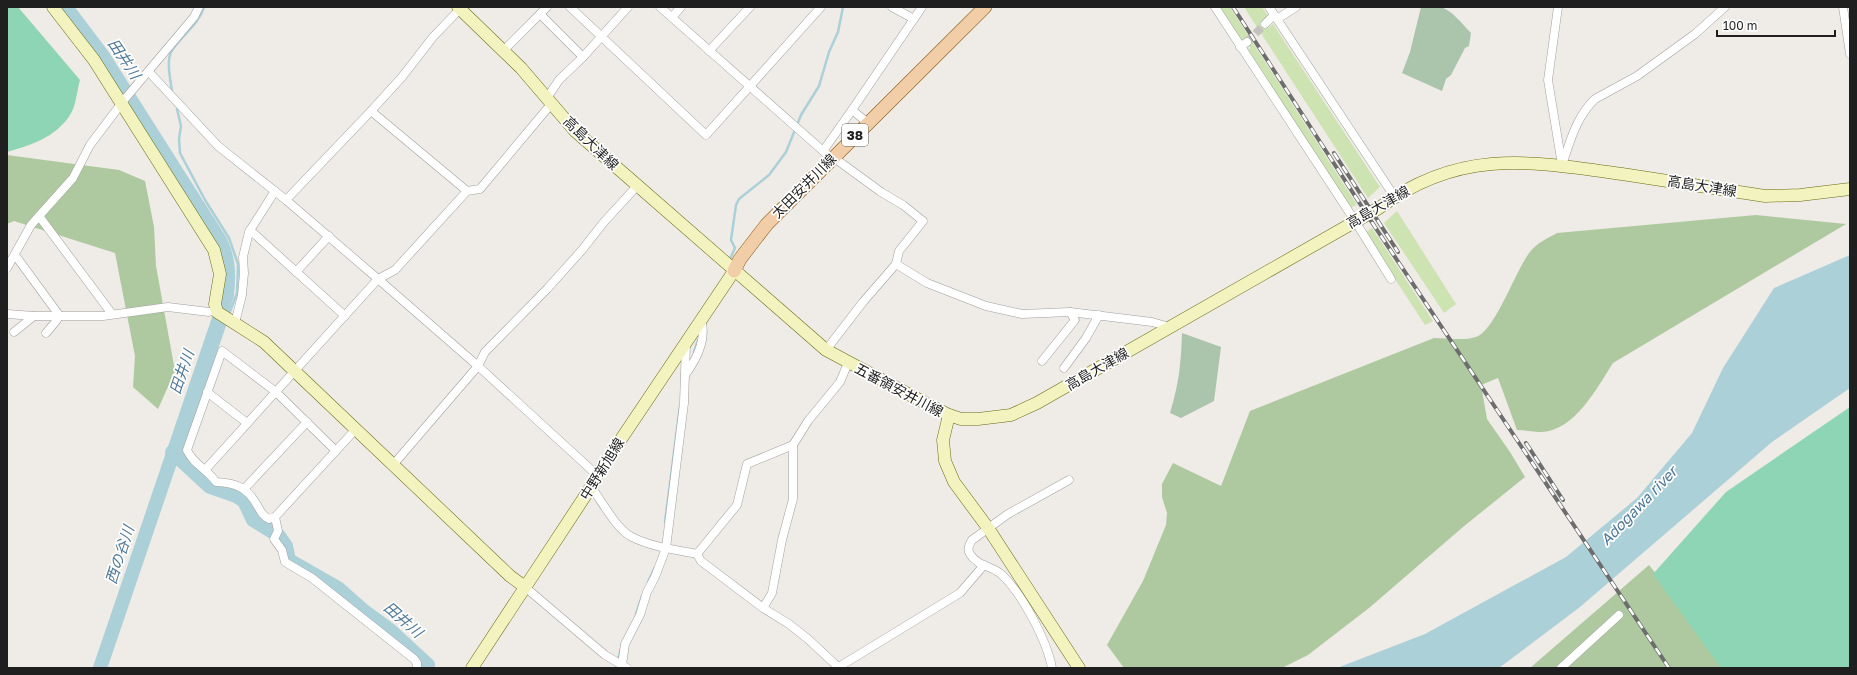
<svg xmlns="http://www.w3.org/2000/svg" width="1857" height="675" viewBox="0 0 1857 675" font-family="'Golos Text','Noto Sans JP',sans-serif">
<rect width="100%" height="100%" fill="#efebe6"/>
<g fill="#cde3b2">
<polygon points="1217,7 1230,7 1357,205 1349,208 1246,51 1250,48 1246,40 1240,41"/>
<polygon points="1244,7 1262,7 1268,16 1263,22 1267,29 1273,24 1380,187 1368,198"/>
<polygon points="1397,211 1456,304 1444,313 1384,223"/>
<polygon points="1372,228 1433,321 1425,325 1365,233"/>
</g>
<g fill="#aec99f">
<polygon points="7,155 119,170 145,181 154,227 156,266 175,371 158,409 133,387 135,356 115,253 14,221 7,224"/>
<path d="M 1756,215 L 1846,224 L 1613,363 C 1597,388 1575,430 1542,432 C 1534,432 1525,430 1517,430 L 1498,378 L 1481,385 L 1487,419 L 1510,452 L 1525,477 L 1463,527 L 1369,608 L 1308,655 L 1282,668 L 1124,668 L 1107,645 L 1143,581 L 1166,525 L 1167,513 L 1162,497 L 1162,484 L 1173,463 L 1221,486 L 1250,411 L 1434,338 C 1448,338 1463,341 1476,337 C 1495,331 1516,269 1530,252 C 1537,243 1546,239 1557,233 Z"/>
<polygon points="1649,565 1729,668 1530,668"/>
</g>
<g fill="#aac5ac">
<path d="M 1421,7 C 1427,7 1435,6 1441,7 C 1453,11 1462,24 1471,33 L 1469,46 L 1465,48 L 1451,75 L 1446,79 L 1442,91 L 1402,73 L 1410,52 Z"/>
<path d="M 1182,333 L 1221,347 L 1214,401 L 1181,418 L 1170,413 C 1179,383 1181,364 1182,333 Z"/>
</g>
<g fill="#8dd5b5">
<path d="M 7,7 L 18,7 L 80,80 C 77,90 76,107 70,115 C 55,138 31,145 7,152 Z"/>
<polygon points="1850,407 1850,668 1721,668 1653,574 1726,492"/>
</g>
<polygon fill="#abd0d8" points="1850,255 1850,388 1772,442 1580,607 1499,668 1337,668 1425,634 1566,557 1637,498 1692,433 1723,368 1774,288"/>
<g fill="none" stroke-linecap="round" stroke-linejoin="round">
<g stroke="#abd0d8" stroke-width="2.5">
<path d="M 172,92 C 171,81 166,63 171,52 C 180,36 198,26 204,7"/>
<polyline points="177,109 181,126 179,139 180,153 205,200 229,238 238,264 237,293 229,314"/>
<polyline points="730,259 735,248 731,240 736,205 739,199 769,175 786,152 801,115 819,86 829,52 838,32 843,7"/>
<polyline points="694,352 698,340"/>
<polyline points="179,458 225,325"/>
<polyline points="665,522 680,406"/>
<polyline points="648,582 655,567"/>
<polyline points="636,614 642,596"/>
<polyline points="616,668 621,648"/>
</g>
<g stroke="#abd0d8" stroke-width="14">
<path d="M 66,7 L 103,56 L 221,242 C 229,260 229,276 227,295 L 100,668"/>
<polyline points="172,452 210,487 236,496 244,501 253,520 279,536 286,546 289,560 338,588 364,611 390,630 428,665 427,668"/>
</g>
<polyline stroke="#c5c2be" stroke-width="8" stroke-dasharray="8 4" stroke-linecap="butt" points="1247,42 1265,24"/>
<defs>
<g id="street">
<polyline points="570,7 706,135 821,7"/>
<polyline points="660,7 831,158"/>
<polyline points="892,7 914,19"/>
<polyline points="1215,7 1355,221 1391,279"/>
<polyline points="1269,7 1394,196"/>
<polyline points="1558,7 1548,80 1562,165"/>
<polyline points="1843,7 1850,54"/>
<polyline points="540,14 583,57"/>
<polyline points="672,17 681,7"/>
<polyline points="1277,19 1296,7"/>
<polyline points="1265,24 1274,15"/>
<polyline points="1240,47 1247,42"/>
<polyline points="503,51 547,7"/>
<polyline points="709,51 750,7"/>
<polyline points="149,72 218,146 286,200 378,279 478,366 597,475"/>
<polyline points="547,98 559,80 583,57 628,7"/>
<polyline points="371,111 467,191"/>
<polyline points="868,123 852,110 922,7"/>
<polyline points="823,151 852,110"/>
<path d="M 1562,165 C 1570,142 1576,117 1595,99 L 1637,76 L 1695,34 L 1725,7"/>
<polyline points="286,200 371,111 402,77 433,37 460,9"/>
<polyline points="39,216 112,314"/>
<polyline points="250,230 345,316"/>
<polyline points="15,255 59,315 57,320 46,333"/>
<polyline points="896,264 927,283 986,306 1022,314 1070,312 1152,322 1170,327"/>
<polyline points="7,268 31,225 73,178 90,145 124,100 194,17 199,7"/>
<polyline points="296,272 329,236"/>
<polyline points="7,314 34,316 103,316 168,307 209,312 216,310"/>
<polyline points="235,323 242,295 244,273 243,257 249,232 275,191"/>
<polyline points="14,332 34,316"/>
<polyline points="826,350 863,302 896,264 899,251 923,221 903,205 881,192 833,157"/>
<polyline points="1042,361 1075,320 1070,312"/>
<polyline points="1064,368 1086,338 1099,315"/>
<path d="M 685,375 C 697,359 707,339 701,319"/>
<polyline points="207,392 247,423"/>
<path d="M 336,451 L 276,392 L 222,351 L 187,450 C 193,464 207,469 216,482 C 236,483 247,487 257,505 C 261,512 262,515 269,519 L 275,517 L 355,430"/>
<polyline points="393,465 478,366 485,352 547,289 582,250 604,222 637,186"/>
<polyline points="205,470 378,279 395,270 467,191 480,189 552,103"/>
<path d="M 591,487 C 602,501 616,529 632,537 C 652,547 676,550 697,554 L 701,561 L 763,608 L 789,624 L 808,639 L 838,667"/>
<polyline points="245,488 307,422"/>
<polyline points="275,517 278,531 274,539 282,550 285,562 312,578 414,659 417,663 417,668"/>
<polyline points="697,554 737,505 747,464 793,445"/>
<polyline points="525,587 605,655 627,668"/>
<polyline points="763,608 772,593 782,540 793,499 793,445 808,421 840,382 848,363"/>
<polyline points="622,665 625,644 640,615 647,592 655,577 666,548 684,403 686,344"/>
<polyline points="837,668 960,593 984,565"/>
<path d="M 1052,668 C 1047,641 1022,593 1001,574 C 992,566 977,566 970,554 C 967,549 969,545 972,540 L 1008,514 L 1069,480"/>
<polyline points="1561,668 1619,615"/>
</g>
<g id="secondary">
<polyline points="53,7 94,60 214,250 220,274 215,304 217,312 264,342 510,576 525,587"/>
<path d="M 458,7 L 521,68 L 575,131 L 826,350 L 925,403 L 949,415 L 961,419 L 978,419 L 1011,415 L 1037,403 L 1379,208 C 1459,148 1530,161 1622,174 C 1670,181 1717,189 1765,196 L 1800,195 L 1850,189"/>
<polyline points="949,415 943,440 945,461 954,482 988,528 1079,668"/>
<polyline points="472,668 591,487 597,475 734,271"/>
</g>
<polyline id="primary" points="734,271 740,259 767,224 985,7"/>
</defs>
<use href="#street" stroke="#a0a0a0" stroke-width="9"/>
<use href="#secondary" stroke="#676b11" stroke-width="13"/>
<use href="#primary" stroke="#8a5a10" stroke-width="14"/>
<use href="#street" stroke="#fff" stroke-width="8"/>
<use href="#secondary" stroke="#f3f3c0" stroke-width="12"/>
<use href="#primary" stroke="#f2cea8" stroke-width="13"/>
<defs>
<g id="rail">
<polyline points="1233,7 1375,227 1669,668"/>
<polyline points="1334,153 1398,252"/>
<polyline points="1526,443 1563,500"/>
</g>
</defs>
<use href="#rail" stroke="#6d6d6d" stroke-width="4"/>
<use href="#rail" stroke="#fff" stroke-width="2.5" stroke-dasharray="8" stroke-linecap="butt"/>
</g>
<g text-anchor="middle" stroke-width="3.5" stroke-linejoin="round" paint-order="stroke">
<rect fill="#fff" stroke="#626262" stroke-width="1" x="842" y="124" width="26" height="22" rx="3"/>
<g font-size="13" font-weight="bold" fill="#1f1f1f">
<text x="855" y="140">38</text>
</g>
<g font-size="14" fill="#1f1f1f" stroke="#fff">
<text transform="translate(591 143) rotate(44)" y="5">高島大津線</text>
<text transform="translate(804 186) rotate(-45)" y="5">太田安井川線</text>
<text transform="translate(1702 186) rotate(9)" y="5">高島大津線</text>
<text transform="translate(1378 207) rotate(-30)" y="5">高島大津線</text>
<text transform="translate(1097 369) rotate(-30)" y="5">高島大津線</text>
<text transform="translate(899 390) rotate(28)" y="5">五番領安井川線</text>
<text transform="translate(602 469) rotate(-58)" y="5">中野新旭線</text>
</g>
<g font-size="15" font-style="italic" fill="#4e7796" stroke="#fff">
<text transform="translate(124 59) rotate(56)" y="5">田井川</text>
<text transform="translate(182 372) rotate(-71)" y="5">田井川</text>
<text transform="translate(1639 506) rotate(-46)" y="5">Adogawa river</text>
<text transform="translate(120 555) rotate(-72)" y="5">西の谷川</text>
<text transform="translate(403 620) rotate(41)" y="5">田井川</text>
</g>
</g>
<rect width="1857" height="675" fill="none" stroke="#1f1f1f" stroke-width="16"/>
<path d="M1717 30v6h118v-6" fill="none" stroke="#1f1f1f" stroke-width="2"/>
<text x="1723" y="30" font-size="12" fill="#1f1f1f" stroke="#ffffff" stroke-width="3" paint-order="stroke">100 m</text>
</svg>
